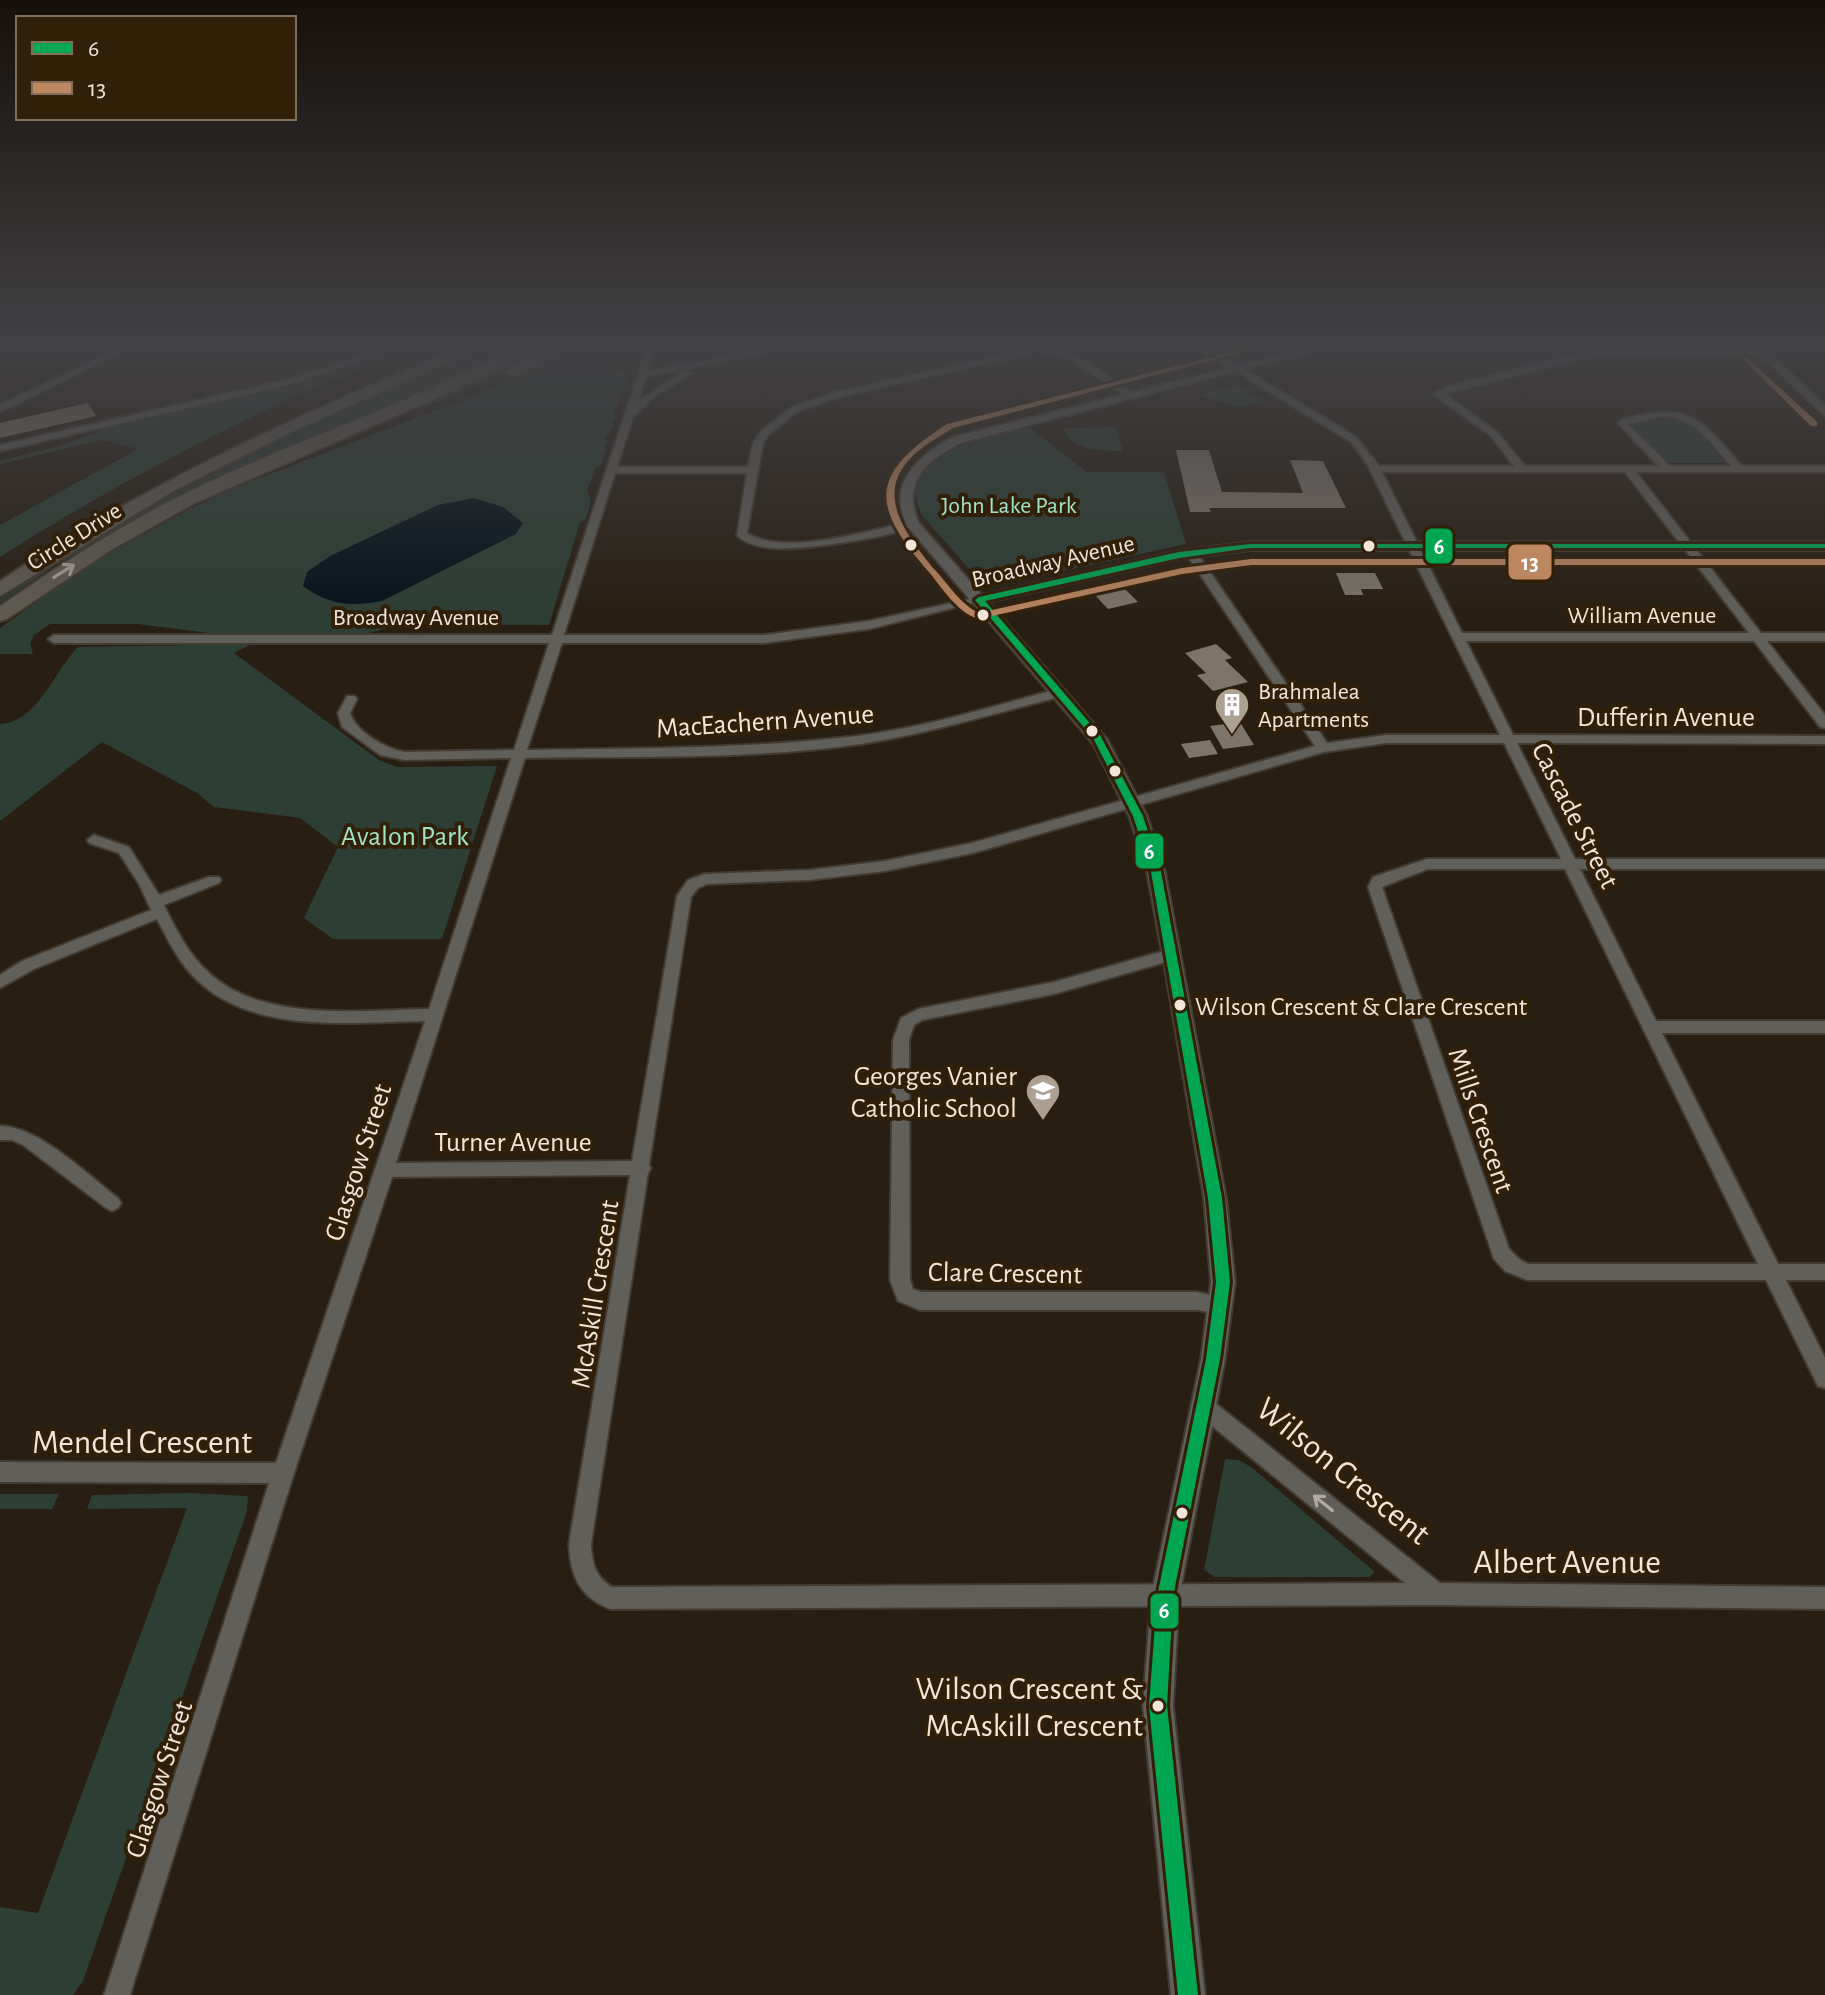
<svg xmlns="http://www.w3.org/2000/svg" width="1825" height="1995" viewBox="0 0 1825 1995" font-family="'Alegreya Sans',sans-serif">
<rect width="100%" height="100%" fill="#281e12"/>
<g fill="#2d3e34">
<path d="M 402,347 L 414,347 C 363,369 311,388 262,412 C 172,455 84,503 0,557 L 0,525 L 138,449 L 102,440 L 0,464 L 0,461 L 59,446 L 123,422 L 311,379 Z"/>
<polygon points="487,347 516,347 128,523 56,565 0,603 0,599 99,534 239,456 350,405"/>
<polygon points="540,347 547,347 469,389 339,440 483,377"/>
<polygon points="561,347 623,347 613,370 627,374 627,379 614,414 617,416 612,422 614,426 606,438 608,442 604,444 606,449 601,466 595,468 587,491 591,501 586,519 580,522 549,625 404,624 365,634 217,634 137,624 50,624 34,635 30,644 33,654 0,654 0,628 88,565 184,512 226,491 484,392"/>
<polygon points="1236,385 1266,402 1237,407 1199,395"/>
<polygon points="1671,415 1693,425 1725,463 1670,463 1629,425 1638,420"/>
<path d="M 1027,426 L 1087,472 L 1164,472 L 1186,544 L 990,587 L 983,585 L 922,515 C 890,459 990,434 1027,426 Z"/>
<path d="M 1113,427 L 1117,428 L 1123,451 C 1102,451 1070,451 1063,428 Z"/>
<path d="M 252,644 L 234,653 L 379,760 L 397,767 L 497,766 L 442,939 L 333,939 L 304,918 L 338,847 L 300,818 L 214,807 L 197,793 L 102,742 L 0,821 L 0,724 C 37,723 55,670 78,647 Z"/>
<polygon points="1225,1459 1239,1460 1251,1467 1375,1572 1369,1577 1215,1577 1204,1570"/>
<polygon points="187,1493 248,1496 247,1511 83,1981 73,1995 0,1995 0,1907 38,1913 187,1508 87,1509 92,1495"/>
<polygon points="0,1494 59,1494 52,1509 0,1509"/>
</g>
<path fill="#04111a" d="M 474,498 L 503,507 L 523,523 L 516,534 L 382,601 C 350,607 329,605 303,586 L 307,572 L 330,556 L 438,505 Z"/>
<g fill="#7d746a">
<polygon points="88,403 96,416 0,438 0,423"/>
<polygon points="1176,450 1209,450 1222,492 1303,493 1290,460 1323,461 1346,508 1209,508 1211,512 1190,512"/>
<polygon points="1336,573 1375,573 1383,589 1361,589 1363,595 1345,595"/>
<polygon points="1123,587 1138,602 1108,609 1094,594"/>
<polygon points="1216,644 1232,658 1225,660 1248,682 1213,691 1197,675 1206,673 1185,653"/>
<polygon points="1240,722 1254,745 1223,749 1210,726"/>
<polygon points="1210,740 1218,754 1189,758 1181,744"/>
</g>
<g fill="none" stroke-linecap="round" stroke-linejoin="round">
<defs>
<g id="minor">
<polygon points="121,347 132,347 0,412 0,405"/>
<polygon points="387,347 400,347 297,383 0,451 0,445 291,379"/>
<path d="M 647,347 L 655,347 L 648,371 L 773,347 L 792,347 L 646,377 L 638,402 L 684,371 L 692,373 L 653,398 L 633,417 L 617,467 L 748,467 L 753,443 L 761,431 L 792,407 L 837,392 L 1035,347 L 1068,349 L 1135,395 L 1127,397 L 1063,354 L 1038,352 L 840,397 L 798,411 L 768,435 L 763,443 L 747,533 C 784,557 871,530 913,521 L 918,524 C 897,537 799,551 772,548 C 758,547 748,544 737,536 L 747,473 L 615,473 L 564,635 L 764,635 L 869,621 L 979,597 L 985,600 L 869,629 L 764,643 L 562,643 L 527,750 C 637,748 747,749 857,736 C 925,728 992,706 1059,689 L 1065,693 L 1063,696 C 996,713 930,733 861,744 C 750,760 636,756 525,758 L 396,1163 L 632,1161 L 677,896 L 688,880 L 705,874 L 809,870 L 885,861 L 972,843 L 1315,746 L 1185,552 L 1187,550 L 1195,550 L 1327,743 L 1386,735 L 1500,735 L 1367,464 L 1351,442 L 1196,347 L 1207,347 L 1342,428 L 1357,438 L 1379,466 L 1514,466 L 1491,436 L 1433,394 L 1446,387 L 1589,351 L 1763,350 L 1766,351 L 1766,355 L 1589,357 L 1445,394 L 1497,432 L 1525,466 L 1658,466 L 1618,423 L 1623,419 C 1690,402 1699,417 1742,466 L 1825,466 L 1825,472 L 1636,472 L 1761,633 L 1825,633 L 1825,641 L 1767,641 L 1825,715 L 1825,728 L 1820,727 L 1754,641 L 1466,641 L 1513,735 L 1825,736 L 1825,744 L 1517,743 L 1575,859 L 1825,859 L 1825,869 L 1580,869 L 1656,1021 L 1825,1021 L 1825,1033 L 1662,1033 L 1778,1264 L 1825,1264 L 1825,1280 L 1786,1280 L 1825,1358 L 1825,1388 L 1818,1386 L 1766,1280 L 1527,1280 L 1505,1271 L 1494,1259 L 1368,887 L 1373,877 L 1427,859 L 1561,859 L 1504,743 L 1386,743 L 1324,752 L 973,853 L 885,871 L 809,880 L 707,884 L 698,888 L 691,897 L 649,1165 L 651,1168 L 648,1173 L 591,1544 C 592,1564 595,1576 612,1587 L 1405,1583 L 1196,1413 L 1193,1406 L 1196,1399 L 1203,1396 L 1210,1399 L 1440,1583 L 1825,1587 L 1825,1609 L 1436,1605 L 610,1609 C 580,1597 570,1576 569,1544 L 630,1175 L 392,1177 L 294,1473 L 130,1995 L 104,1995 L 269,1483 L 0,1482 L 0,1462 L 276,1463 L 425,1021 C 352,1022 256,1035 198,981 C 180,965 168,940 157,919 L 34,969 L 0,988 L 0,975 L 22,961 L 151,910 L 139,884 L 119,853 L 89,843 L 87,840 L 94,835 L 129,847 L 159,895 L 209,877 L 219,877 L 221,880 L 219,883 L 164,905 C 175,928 189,955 208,972 C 261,1023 361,1010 429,1009 L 511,758 L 404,760 L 380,755 L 342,727 L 338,713 L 347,696 L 355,696 L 357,699 L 350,713 C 356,732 385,748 404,752 L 514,750 L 549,643 L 54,643 L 48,639 L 54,635 L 552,635 ZM 1666,416 C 1696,420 1712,444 1731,466 L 1670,466 L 1628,424 ZM 1382,472 L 1625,472 L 1749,633 L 1462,633 ZM 1428,869 L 1565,869 L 1758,1264 L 1528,1264 L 1519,1259 L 1509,1249 L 1382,887 Z"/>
<polygon points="1171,949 1176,951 1179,955 1176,959 1054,994 922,1020 914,1025 909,1040 910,1280 913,1289 921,1292 1197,1292 1227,1299 1230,1305 1227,1311 1220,1314 1197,1310 920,1310 898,1301 890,1280 893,1040 901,1018 918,1009 1054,982"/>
<path d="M 0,1126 C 38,1126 88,1175 118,1198 L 121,1203 L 118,1208 L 112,1211 L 106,1208 L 23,1145 L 12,1140 L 0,1140 Z"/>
</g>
<g id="tertiary">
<path d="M 1312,347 L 1331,347 L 961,443 C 927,460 901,482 919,523 L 982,595 L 1179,551 L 1250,542 L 1825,542 L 1825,550 L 1250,550 L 1179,559 L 988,602 L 1107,739 L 1147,816 L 1165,872 L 1226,1198 L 1235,1282 L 1225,1359 L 1179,1597 L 1173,1706 L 1205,1995 L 1171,1995 L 1143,1706 L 1151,1597 L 1201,1359 L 1211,1282 L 1204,1198 L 1166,974 L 1147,872 L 1129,816 L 1094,745 L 908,527 C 885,486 917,456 953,437 Z"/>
<polygon points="1752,347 1764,347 1825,405 1825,416"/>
</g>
<g id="motorway">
<path d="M 461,347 L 483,347 L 296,430 L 177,489 L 0,596 L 0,581 C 144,484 301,414 461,347 Z"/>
<path d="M 515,347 L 535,347 L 457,389 L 193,504 L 111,550 L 7,619 L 0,621 L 0,606 C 67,560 135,516 209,482 C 310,435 417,400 515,347 Z"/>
<polygon points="544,347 564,347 518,375 512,377 504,372"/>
</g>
</defs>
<use href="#minor" stroke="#433a30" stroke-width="4"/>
<use href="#tertiary" stroke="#433a30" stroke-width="4"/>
<use href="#motorway" stroke="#433a30" stroke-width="4"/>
<use href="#minor" fill="#605f59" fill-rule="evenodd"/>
<use href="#tertiary" fill="#605f59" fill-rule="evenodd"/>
<use href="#motorway" fill="#5f5a51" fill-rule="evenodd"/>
<defs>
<polygon id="bus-1" points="1250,544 1825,544 1825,548 1250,548 1179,558 985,601 1100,735 1143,816 1161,872 1222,1198 1230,1282 1220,1359 1173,1597 1167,1706 1198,1995 1178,1995 1149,1706 1157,1597 1206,1359 1216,1282 1208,1198 1151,872 1133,816 1093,738 975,600 979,597 1179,552"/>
<g id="bus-2">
<path d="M 1252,347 L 1263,347 L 953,428 C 937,438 920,447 908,461 C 875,498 910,540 935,570 C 949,585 960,604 979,613 L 1182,568 L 1251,559 L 1825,559 L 1825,565 L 1251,565 L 1182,574 L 978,619 C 956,611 943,589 929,572 C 869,504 870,474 947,424 Z"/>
<polygon points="1746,357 1817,422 1817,426 1811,426 1744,360 1743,359"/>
</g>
</defs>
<use href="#bus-1" stroke="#321f08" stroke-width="6"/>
<use href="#bus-2" stroke="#321f08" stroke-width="6"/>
<use href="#bus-1" fill="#00a651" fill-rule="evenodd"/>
<use href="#bus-2" fill="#bb8660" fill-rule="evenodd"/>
</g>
<defs><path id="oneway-shaft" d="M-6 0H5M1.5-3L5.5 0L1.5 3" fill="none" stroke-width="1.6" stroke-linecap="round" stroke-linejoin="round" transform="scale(2)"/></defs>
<use stroke="#a9a095" href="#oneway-shaft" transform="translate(64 571) rotate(-32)"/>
<use stroke="#b1a99f" href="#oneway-shaft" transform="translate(1323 1503) rotate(-141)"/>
<linearGradient id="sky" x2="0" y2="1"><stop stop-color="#16100a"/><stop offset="0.55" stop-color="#424144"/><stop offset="1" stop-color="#424144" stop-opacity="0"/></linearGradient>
<rect width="1825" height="626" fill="url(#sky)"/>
<defs>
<symbol id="building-pin" viewBox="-11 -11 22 30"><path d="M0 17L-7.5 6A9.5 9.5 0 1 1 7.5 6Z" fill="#aca093" stroke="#321f08"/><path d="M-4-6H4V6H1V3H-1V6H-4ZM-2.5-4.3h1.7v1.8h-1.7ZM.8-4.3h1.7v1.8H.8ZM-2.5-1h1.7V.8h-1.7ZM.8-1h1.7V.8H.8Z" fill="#fff"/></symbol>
<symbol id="school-pin" viewBox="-11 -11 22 30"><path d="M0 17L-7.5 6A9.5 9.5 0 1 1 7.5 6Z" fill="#aca093" stroke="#321f08"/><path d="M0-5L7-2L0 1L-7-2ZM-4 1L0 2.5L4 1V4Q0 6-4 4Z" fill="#fff"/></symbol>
</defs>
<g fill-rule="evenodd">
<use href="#building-pin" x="1212" y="685" width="40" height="54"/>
<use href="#school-pin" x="1023" y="1071" width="40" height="54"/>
</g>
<g fill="#f3e6d9" stroke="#321f08" stroke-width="3">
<circle cx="911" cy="545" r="7"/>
<circle cx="1369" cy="546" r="7"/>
<circle cx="983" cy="615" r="7"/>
<circle cx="1092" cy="731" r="7"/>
<circle cx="1115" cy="771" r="7"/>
<circle cx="1180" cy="1005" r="7"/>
<circle cx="1182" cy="1513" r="7"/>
<circle cx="1158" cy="1706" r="7"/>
</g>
<g text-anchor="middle" stroke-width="8" stroke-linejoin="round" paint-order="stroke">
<g font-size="24" fill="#a1e4c5" stroke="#321f08">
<text x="1009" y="513">John Lake Park</text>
</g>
<g font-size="24" fill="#f3e6d9" stroke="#321f08">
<text transform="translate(74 536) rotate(-32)" y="8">Circle Drive</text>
<text transform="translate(1053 561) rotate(-13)" y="8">Broadway Avenue</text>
<text x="1642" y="623">William Avenue</text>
<text x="416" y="625">Broadway Avenue</text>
</g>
<g font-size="24" fill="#f3e6d9" stroke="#321f08" text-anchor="start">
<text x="1258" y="699">Brahmalea<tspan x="1258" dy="28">Apartments</tspan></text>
</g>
<g font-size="26" fill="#f3e6d9" stroke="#321f08" text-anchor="start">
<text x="1195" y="1015">Wilson Crescent &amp; Clare Crescent</text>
</g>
<g font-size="28" fill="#f3e6d9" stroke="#321f08">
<text x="1666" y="726">Dufferin Avenue</text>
<text transform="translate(765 720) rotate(-4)" y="10">MacEachern Avenue</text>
<text transform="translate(1576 815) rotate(63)" y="10">Cascade Street</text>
<text transform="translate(1482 1120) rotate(71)" y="10">Mills Crescent</text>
<text x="513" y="1151">Turner Avenue</text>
<text transform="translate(357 1162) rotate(-72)" y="10">Glasgow Street</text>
<text transform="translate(1005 1272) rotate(1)" y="10">Clare Crescent</text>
<text transform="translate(594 1294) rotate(-81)" y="10">McAskill Crescent</text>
<text transform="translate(158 1779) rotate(-72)" y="10">Glasgow Street</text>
</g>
<g font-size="28" fill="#a1e4c5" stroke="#321f08">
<text x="405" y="845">Avalon Park</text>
</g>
<g font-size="28" fill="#f3e6d9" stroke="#321f08" text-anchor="end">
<text x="1017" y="1085">Georges Vanier<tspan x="1017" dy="32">Catholic School</tspan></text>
</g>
<g font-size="32" fill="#f3e6d9" stroke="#321f08" text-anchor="end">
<text x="1143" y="1699">Wilson Crescent &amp;<tspan x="1143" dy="37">McAskill Crescent</tspan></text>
</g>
<g font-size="34" fill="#f3e6d9" stroke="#321f08">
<text x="142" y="1453">Mendel Crescent</text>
<text transform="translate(1344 1470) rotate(39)" y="12">Wilson Crescent</text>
<text x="1567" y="1573">Albert Avenue</text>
</g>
</g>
<g stroke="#321f08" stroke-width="3">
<rect x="1424" y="527" width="30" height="38" rx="8" fill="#00a651"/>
<rect x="1507" y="543" width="46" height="38" rx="8" fill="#bb8660"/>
<rect x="1134" y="832" width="31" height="38" rx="8" fill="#00a651"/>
<rect x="1149" y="1592" width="31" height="38" rx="8" fill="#00a651"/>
</g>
<g font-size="22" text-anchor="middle" font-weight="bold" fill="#fff">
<text x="1439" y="554">6</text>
<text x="1530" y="570">13</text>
<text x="1149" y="859">6</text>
<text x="1164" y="1618">6</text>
</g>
<rect x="16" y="16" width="280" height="104" fill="#321f08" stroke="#7f6f5c" stroke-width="2"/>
<rect x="32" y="42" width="40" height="12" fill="#00a651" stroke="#7f6f5c" stroke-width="2"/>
<text x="88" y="56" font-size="24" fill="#f3e6d9">6</text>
<rect x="32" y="82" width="40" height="12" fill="#bb8660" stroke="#7f6f5c" stroke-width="2"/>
<text x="88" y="96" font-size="24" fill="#f3e6d9">13</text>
</svg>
